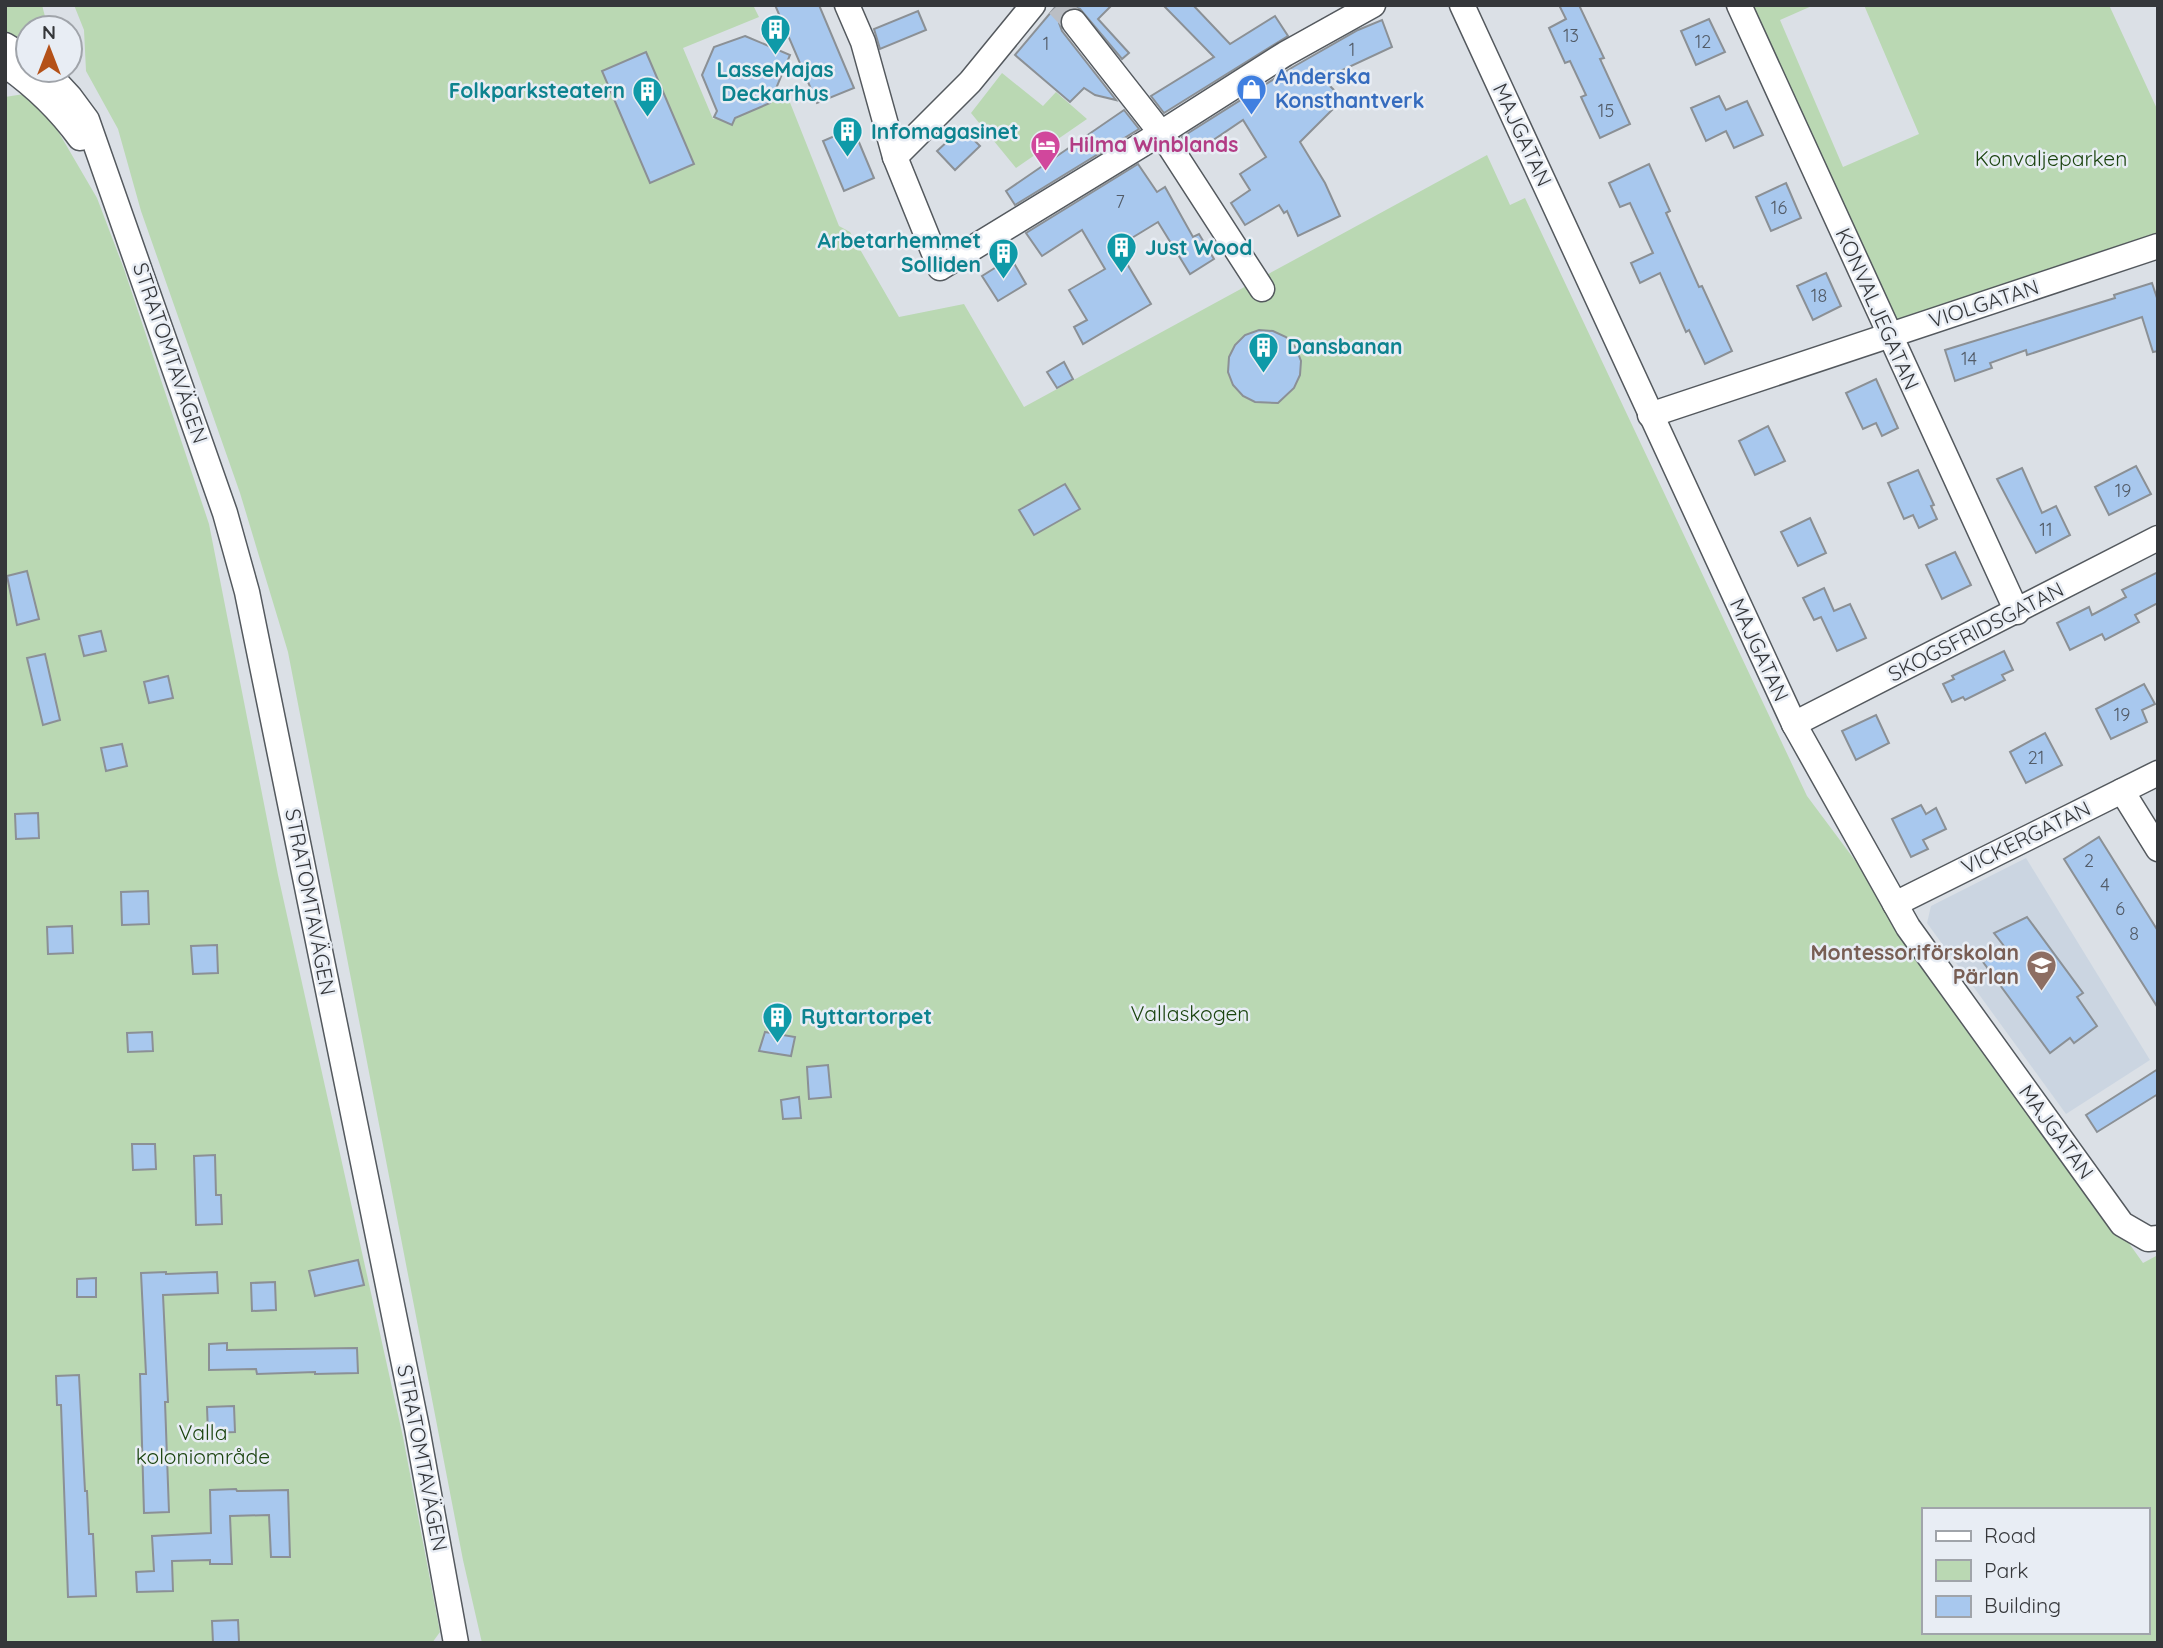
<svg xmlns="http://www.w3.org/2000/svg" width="2163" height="1648" viewBox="0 0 2163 1648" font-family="Quicksand,sans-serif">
<rect width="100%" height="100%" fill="#dbe0e6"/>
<polygon fill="#cbd5e1" points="2026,858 2150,1060 2066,1114 1927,923 1931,906"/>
<g fill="#bad8b3" fill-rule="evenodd">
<polygon points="5,5 42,5 48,28 28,28 28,51 5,35"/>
<path d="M 74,5 L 753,5 L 759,17 L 683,48 L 713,119 L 787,95 L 839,226 L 850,232 L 899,317 L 964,304 L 1024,407 L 1487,155 L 1510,205 L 1525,198 L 1807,796 L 1895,914 L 2143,1263 L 2158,1255 L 2158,1643 L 482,1643 L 463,1560 L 288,652 L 240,493 L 141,211 L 118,129 L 86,71 L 84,30 ZM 1923,1510 L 2147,1510 L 2147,1632 L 1923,1632 Z"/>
<polygon points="1748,5 1814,5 1780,20 1843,167 1919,134 1864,5 2109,5 2158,111 2158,237 1892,324"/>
<polygon points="1002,73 1043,106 1056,92 1087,119 1016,168 971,113"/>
<polygon points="24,94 55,126 97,198 124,269 209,524 278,875 403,1437 440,1632 432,1643 5,1643 5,97"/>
</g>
<g fill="#a8c8ee" stroke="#8b9095" stroke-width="2">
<polygon points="775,5 819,5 854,88 817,103"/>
<polygon points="1057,5 1112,5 1098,19 1129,53 1122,59 1080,9 1073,7 1065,10 1061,16 1059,23 1062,31 1116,100 1095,95 1084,88 1070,102 1015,55"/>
<polygon points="1163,5 1193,5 1230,44 1275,16 1288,36 1164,113 1151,96 1214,57"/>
<polygon points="1559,5 1579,5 1604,58 1600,59 1630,124 1600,138 1581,97 1586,95 1570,61 1565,63 1549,28 1566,19"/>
<polygon points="918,11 926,30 880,49 874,29"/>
<polygon points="1709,19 1725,52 1696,65 1681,31"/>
<polygon points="1382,20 1392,47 1323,79 1343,99 1300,142 1325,183 1340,216 1298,236 1287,211 1284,213 1279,205 1245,225 1231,203 1250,190 1240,174 1266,157 1243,120 1200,149 1198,145 1190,150 1182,137 1293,67 1358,30"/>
<polygon points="745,36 790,55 770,103 735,118 732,125 714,117 717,111 702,75 714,47"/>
<polygon points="646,52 694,164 650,183 602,71"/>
<polygon points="1719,96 1726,110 1747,101 1763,135 1734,148 1726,131 1706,141 1691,108"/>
<polygon points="1124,110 1139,129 1015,205 1006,191"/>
<polygon points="853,128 874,178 844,191 823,141"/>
<polygon points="962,128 980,146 955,170 937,151"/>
<polygon points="1138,164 1157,192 1165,187 1193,237 1199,234 1214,259 1190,274 1158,222 1117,247 1151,304 1083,344 1074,327 1087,320 1069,290 1105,269 1082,230 1042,256 1026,233"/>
<polygon points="1649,164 1670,211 1666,213 1699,287 1702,286 1732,351 1705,364 1689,330 1686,332 1660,273 1640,283 1631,263 1653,253 1630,203 1620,207 1609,183"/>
<polygon points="1786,183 1801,218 1771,231 1756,197"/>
<polygon points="1011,258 1026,284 998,301 982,276"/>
<polygon points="1826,273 1841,306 1813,320 1797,286"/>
<polygon points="2152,283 2158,301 2158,351 2153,352 2142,317 2027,355 2026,350 1990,363 1992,368 1955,381 1945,350 2115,298 2114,295"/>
<polygon points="1259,330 1273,331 1286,337 1296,348 1301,361 1300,375 1294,388 1278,403 1255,402 1243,396 1233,385 1228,372 1229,357 1235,345 1245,335"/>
<polygon points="1064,362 1073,379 1057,388 1047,372"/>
<polygon points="1876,379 1898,428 1882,436 1876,423 1863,429 1846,393"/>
<polygon points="1768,426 1785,461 1755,475 1739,441"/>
<polygon points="2136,466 2151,494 2109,515 2095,487"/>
<polygon points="2022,468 2042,513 2056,506 2070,535 2036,553 1997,479"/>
<polygon points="1918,470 1934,505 1931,506 1937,519 1919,528 1913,515 1904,519 1888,483"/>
<polygon points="1065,484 1080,509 1034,535 1019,510"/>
<polygon points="1810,518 1826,553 1798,566 1781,532"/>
<polygon points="1955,552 1971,585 1942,599 1926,565"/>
<polygon points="27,571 39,619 17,625 7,576"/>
<polygon points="2158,572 2158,603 2135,615 2139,622 2105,640 2102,634 2070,650 2057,623 2089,607 2092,615 2126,597 2122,590"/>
<polygon points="1824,588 1834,611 1850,604 1866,638 1837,651 1821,617 1814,620 1803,598"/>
<polygon points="101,631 106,651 84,656 79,636"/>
<polygon points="2004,651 2013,670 2002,675 2005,680 1965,700 1963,697 1952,702 1943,684 1954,679 1952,676"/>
<polygon points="45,654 60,720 43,725 27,658"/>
<polygon points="168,676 173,698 149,703 144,682"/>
<polygon points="2144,684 2155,704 2142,710 2147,722 2111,739 2096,709"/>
<polygon points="1876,715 1889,743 1856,760 1842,731"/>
<polygon points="2045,733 2062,765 2026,783 2010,752"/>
<polygon points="122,744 127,766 106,771 101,748"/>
<polygon points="1921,805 1926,814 1936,808 1946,829 1923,840 1928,849 1911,857 1892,819"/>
<polygon points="38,813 39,838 16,839 15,814"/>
<polygon points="2099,837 2158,931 2158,1008 2064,859"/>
<polygon points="148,891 149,924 122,925 121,892"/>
<polygon points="2027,917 2083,993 2077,997 2097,1026 2074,1043 2070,1038 2050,1053 1983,962 2004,946 1994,933"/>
<polygon points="72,926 73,953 48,954 47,927"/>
<polygon points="217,945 218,973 193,974 191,946"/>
<polygon points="152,1032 153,1051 128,1052 127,1033"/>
<polygon points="765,1032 795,1037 791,1056 759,1051"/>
<polygon points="828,1065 831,1097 809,1099 807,1067"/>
<polygon points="2158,1069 2158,1094 2097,1132 2086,1115"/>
<polygon points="799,1097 801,1118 783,1119 781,1100"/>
<polygon points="132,1144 155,1144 156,1169 133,1170"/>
<polygon points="215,1155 216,1195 221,1195 222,1224 196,1225 194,1156"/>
<polygon points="358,1260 364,1285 315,1296 309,1271"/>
<polygon points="166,1272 166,1274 217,1272 218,1293 163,1295 168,1402 165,1402 169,1512 144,1513 140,1374 146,1374 141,1273"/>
<polygon points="96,1278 96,1297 77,1297 77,1279"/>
<polygon points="275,1282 276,1310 252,1311 251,1283"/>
<polygon points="227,1343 227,1350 357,1348 358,1373 315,1374 315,1372 257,1374 256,1369 209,1370 209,1344"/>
<polygon points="79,1375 85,1491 87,1491 89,1534 93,1534 96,1596 68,1597 61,1405 57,1405 56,1376"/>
<polygon points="234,1406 235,1432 208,1433 207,1407"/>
<polygon points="236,1489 237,1491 288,1490 290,1557 271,1557 269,1515 230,1516 232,1564 210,1564 210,1560 172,1561 173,1591 137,1592 136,1572 154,1571 152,1536 211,1533 210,1490"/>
<polygon points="238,1620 239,1642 213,1643 212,1621"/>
</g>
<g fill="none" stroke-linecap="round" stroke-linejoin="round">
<polyline stroke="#babec4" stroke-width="24" stroke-dasharray="24 12" stroke-linecap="butt" points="1058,5 1074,22"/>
<defs>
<g id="minor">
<polyline points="847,5 863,42 895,157 940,268 1161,133 1285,54 1373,5"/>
<polyline points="1462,5 1794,724 1908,927 2122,1224 2148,1239 2158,1238"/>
<polyline points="1739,5 2017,612"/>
<polyline points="1074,22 1161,133 1262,289"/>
<polyline points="5,45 28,59"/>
<path d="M 5,65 C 35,86 59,109 80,138"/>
<polyline points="45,70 70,97 87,120 225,513 247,592 417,1428 456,1643"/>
<polyline points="895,157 970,82 1033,5"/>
<polyline points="1650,415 2158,246"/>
<polyline points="1794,724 2158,538"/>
<polyline points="2122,791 2158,849"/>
<polyline points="1895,904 2158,773"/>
</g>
</defs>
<use href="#minor" stroke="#54595e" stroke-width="27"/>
<use href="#minor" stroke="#fff" stroke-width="24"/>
</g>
<defs>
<symbol id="building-pin" viewBox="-11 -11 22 30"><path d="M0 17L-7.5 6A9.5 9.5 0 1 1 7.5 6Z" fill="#0f9aa8" stroke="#e8edf4"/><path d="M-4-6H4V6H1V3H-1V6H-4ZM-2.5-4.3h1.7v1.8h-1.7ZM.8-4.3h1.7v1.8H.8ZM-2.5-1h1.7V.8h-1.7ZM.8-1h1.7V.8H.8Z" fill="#fff"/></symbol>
<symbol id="shop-pin" viewBox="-11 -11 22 30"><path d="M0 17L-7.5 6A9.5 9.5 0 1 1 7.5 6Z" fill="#3f7fe0" stroke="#e8edf4"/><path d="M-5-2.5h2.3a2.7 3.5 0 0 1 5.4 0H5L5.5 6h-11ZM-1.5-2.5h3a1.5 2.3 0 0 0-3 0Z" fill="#fff"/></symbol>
<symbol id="hotel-pin" viewBox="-11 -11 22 30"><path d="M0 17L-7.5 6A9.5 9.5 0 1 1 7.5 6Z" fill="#d1479c" stroke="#e8edf4"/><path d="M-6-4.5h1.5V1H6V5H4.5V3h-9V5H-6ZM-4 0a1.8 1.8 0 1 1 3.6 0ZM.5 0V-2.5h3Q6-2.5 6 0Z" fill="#fff"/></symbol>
<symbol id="school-pin" viewBox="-11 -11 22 30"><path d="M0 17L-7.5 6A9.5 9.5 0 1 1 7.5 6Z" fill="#8d6e63" stroke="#e8edf4"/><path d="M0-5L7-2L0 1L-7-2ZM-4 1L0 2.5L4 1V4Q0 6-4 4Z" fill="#fff"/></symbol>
</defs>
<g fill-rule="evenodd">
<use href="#building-pin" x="758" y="12" width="35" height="47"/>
<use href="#shop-pin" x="1234" y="72" width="35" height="47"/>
<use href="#building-pin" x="630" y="74" width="35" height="47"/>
<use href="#building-pin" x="830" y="114" width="35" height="47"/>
<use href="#hotel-pin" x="1028" y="128" width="35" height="47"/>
<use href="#building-pin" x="1104" y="230" width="35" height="47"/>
<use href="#building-pin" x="986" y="236" width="35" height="47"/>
<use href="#building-pin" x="1246" y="330" width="35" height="47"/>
<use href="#school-pin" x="2024" y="948" width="35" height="47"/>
<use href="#building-pin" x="760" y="1000" width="35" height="47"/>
</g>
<g text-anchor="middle" stroke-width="5" stroke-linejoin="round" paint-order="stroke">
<g font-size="18" fill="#525b67">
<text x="1571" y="42">13</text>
<text x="1703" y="48">12</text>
<text x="1046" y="50">1</text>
<text x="1352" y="56">1</text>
<text x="1606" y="117">15</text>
<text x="1120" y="208">7</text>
<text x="1779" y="214">16</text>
<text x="1819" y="302">18</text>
<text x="1969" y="365">14</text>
<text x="2123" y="497">19</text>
<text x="2046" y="536">11</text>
<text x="2122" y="721">19</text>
<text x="2036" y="764">21</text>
<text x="2089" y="867">2</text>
<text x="2105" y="891">4</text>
<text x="2120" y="915">6</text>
<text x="2134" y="940">8</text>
</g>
<g font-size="21" font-weight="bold" fill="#0d838f" stroke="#e8edf4" text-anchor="start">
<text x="775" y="77" text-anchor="middle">LasseMajas<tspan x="775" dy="24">Deckarhus</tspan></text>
<text x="625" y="98" text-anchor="end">Folkparksteatern</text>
<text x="871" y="139">Infomagasinet</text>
<text x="981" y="248" text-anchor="end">Arbetarhemmet<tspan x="981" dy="24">Solliden</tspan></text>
<text x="1145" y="255">Just Wood</text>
<text x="1287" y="354">Dansbanan</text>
<text x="801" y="1024">Ryttartorpet</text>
</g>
<g font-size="21" font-weight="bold" fill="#366cbe" stroke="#e8edf4" text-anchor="start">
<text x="1275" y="84">Anderska<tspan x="1275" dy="24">Konsthantverk</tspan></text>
</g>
<g font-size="21" fill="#35373a" stroke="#e8edf4">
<text transform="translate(1522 135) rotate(65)" y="7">MAJGATAN</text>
<text transform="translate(1984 304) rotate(-18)" y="7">VIOLGATAN</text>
<text transform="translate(1877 309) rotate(66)" y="7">KONVALJEGATAN</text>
<text transform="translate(170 353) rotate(71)" y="7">STRATOMTAVÄGEN</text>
<text transform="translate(1976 632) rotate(-27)" y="7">SKOGSFRIDSGATAN</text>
<text transform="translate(1759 650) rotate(65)" y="7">MAJGATAN</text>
<text transform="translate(2026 838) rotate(-26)" y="7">VICKERGATAN</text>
<text transform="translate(310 902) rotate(79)" y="7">STRATOMTAVÄGEN</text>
<text transform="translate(2056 1132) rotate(54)" y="7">MAJGATAN</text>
<text transform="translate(422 1458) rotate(79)" y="7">STRATOMTAVÄGEN</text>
</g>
<g font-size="21" font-weight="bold" fill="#b23c85" stroke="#e8edf4" text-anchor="start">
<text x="1069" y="152">Hilma Winblands</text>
</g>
<g font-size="21" fill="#1b440f" stroke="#e8edf4">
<text x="2051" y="166">Konvaljeparken</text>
<text x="1190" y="1021">Vallaskogen</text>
<text x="203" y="1440">Valla<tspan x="203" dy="24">koloniområde</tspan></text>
</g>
<g font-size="21" font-weight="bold" fill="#785e54" stroke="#e8edf4" text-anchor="end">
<text x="2019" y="960">Montessoriförskolan<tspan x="2019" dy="24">Pärlan</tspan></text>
</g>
</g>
<rect width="2163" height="1648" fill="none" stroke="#35373a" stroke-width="14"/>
<rect x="1922" y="1508" width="228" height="126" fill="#e8edf4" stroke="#a0a4aa" stroke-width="2"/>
<rect x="1936" y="1531" width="35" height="10" fill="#ffffff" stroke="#a0a4aa" stroke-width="2"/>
<text x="1984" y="1543" font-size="21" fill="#35373a">Road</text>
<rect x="1936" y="1560" width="35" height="21" fill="#bad8b3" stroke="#a0a4aa" stroke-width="2"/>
<text x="1984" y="1578" font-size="21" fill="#35373a">Park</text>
<rect x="1936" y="1596" width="35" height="21" fill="#a8c8ee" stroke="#a0a4aa" stroke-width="2"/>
<text x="1984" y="1613" font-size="21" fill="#35373a">Building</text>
<g transform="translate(49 49)"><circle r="33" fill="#e8edf4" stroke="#a0a4aa" stroke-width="2"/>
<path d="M0-5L12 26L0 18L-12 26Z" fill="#b45118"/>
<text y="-10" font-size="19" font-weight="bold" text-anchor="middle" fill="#35373a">N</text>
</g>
</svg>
